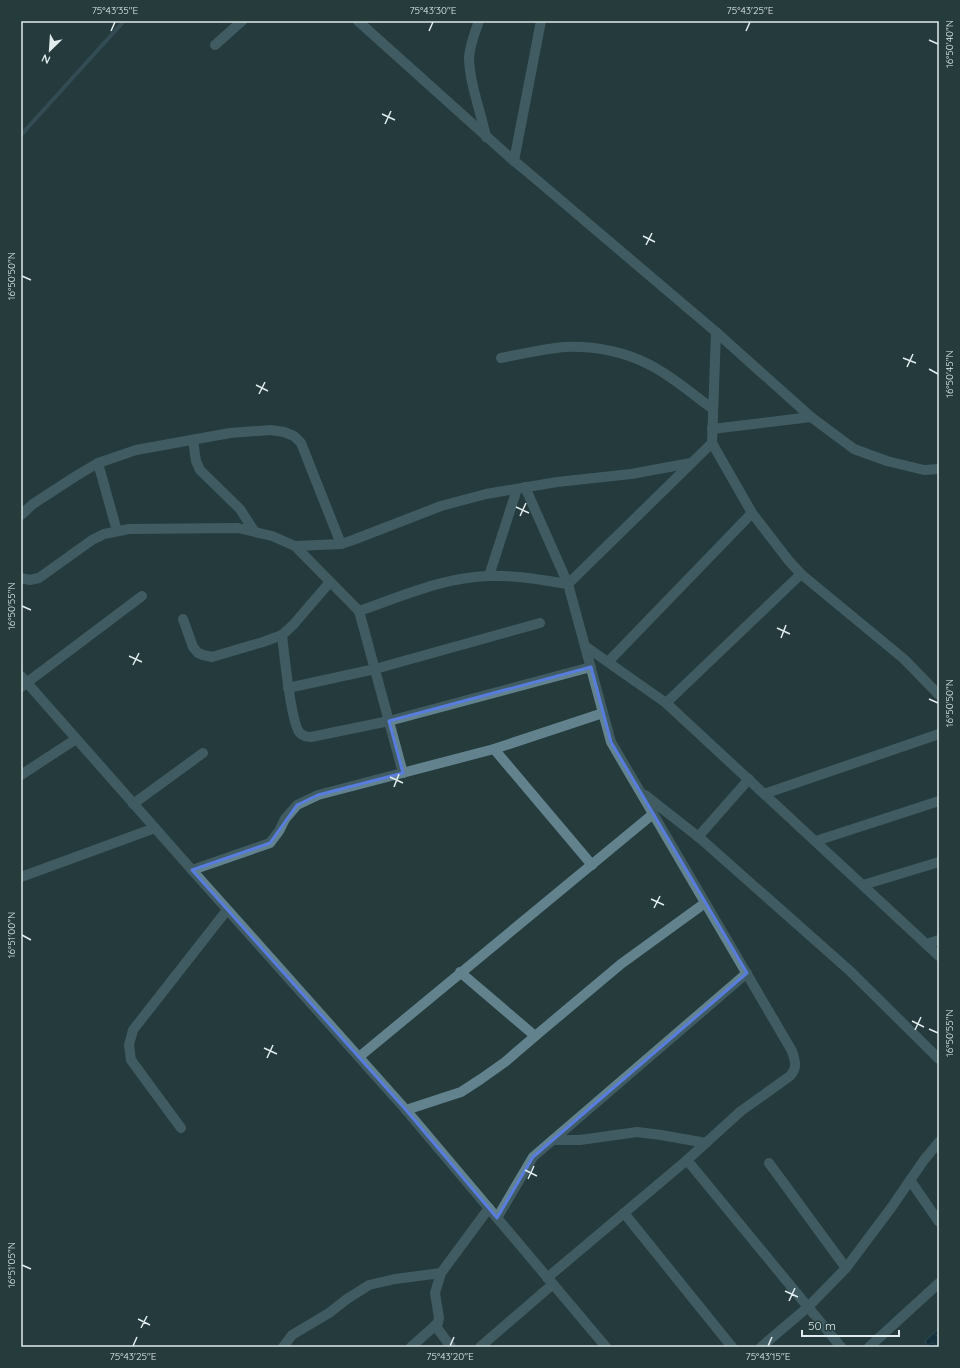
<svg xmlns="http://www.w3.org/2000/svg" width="960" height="1368" viewBox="0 0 960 1368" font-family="Quicksand,sans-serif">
<defs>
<pattern id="water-waves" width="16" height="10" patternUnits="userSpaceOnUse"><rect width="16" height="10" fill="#04263b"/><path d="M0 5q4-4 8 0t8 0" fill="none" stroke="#284658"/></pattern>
</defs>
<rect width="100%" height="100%" fill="#253b3c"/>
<polygon fill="url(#water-waves)" stroke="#466170" points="939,1328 939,1347 928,1347 925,1341"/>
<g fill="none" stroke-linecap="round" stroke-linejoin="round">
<polyline stroke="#466170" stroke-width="4" points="21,135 124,21"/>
<g stroke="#62838e" stroke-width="10">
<polyline points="358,21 514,161 524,169 716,332 811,417 854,449 887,461 924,470 939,469"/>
<path d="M 479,21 C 475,32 470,45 469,57 C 469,82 481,112 486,137"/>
<polyline points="215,45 242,21"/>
<polyline points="514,161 541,21"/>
<path d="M 501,358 C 521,354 543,349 564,347 C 592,346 622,351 648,364 C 671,375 692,394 713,409"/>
<polyline points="712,429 811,417"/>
<polyline points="193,440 196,461 200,470 240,509 254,531"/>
<polyline points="712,443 716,332"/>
<polyline points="98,463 117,531"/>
<polyline points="525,487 568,584 712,443 752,513 789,561 801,574 904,659 939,695"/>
<polyline points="21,515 33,504 76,476 98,463 136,450 230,433 271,430 284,432 294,436 301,443 341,544"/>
<polyline points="295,546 341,544 353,540 441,506 486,494 557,482 631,474 691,463"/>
<polyline points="801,574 666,703 939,956"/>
<polyline points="489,576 517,489"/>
<path d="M 21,578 L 30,580 L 39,578 L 92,540 L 104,534 L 129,529 L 238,528 L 272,536 L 295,546 L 359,611 C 400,597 444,577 489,576 C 515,575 542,580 568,584 L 611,742 L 792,1051 C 795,1061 798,1067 790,1076 L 741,1111 L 687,1160 L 547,1278"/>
<polyline points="359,611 403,773"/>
<polyline points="183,619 193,647 198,653 203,655 212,657 263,642 282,635 293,625 330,582"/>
<path d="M 282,635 C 284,652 291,724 300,733 C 303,736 306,737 311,737 L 389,721 L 591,667"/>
<polyline points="585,646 666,703"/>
<polyline points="608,662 752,513"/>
<polyline points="21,676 192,870 406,1110 606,1347"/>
<polyline points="21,687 142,596"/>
<polyline points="288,688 375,669 540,623"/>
<polyline points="21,775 76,739"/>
<polyline points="764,794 939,734"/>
<polyline points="645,795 701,839 850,971 939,1059"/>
<polyline points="133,804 203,753"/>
<polyline points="698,837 749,779"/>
<polyline points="816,841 939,801"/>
<polyline points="592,865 494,749 603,713"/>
<polyline points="192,870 270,843 279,831 285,819 297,805 318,795 494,749"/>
<polyline points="21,877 155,828"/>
<polyline points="863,885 939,862"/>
<polyline points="926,944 939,940"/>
<polyline points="460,972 535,1036"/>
<polyline points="359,1057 653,814"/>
<polyline points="406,1110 461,1092 481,1079 505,1062 540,1032 621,964 705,903"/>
<polyline points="181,1128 131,1060 129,1045 133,1030 227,910"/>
<polyline points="553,1140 580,1140 637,1132 661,1135 706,1143"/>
<polyline points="687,1160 841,1347"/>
<polyline points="910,1180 939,1222"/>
<polyline points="624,1213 732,1347"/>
<polyline points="497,1218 533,1157 747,973"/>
<polyline points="846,1268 891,1208 924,1160 939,1142"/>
<polyline points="435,1325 451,1347"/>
<polyline points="283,1347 292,1335 329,1313 347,1299 369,1285 395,1279 441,1273"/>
<polyline points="411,1347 438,1323 439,1318 435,1293 441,1273 489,1208"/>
<polyline points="480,1347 553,1284"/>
<polyline points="761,1347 808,1307 846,1268 769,1163"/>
<polyline points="869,1347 939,1283"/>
</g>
</g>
<path d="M0 0H960V1368H0ZM 591,667 L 611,742 L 747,973 L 533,1157 L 497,1218 L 406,1110 L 192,870 L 270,843 L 297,805 L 318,795 L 403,773 L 389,721 Z" fill="#253b3c" fill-opacity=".55" fill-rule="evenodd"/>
<path fill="none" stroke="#587dde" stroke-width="3" stroke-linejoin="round" d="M 591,667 L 611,742 L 747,973 L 533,1157 L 497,1218 L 406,1110 L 192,870 L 270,843 L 297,805 L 318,795 L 403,773 L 389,721 Z"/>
<path fill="none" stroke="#e0eced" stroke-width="1.5" d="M 111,31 L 115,22M 429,31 L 433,22M 746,31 L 750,22M 929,40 L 938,44M 382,114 L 395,120M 385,124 L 391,111M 643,236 L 655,242M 646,245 L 652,233M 22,276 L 31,280M 903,358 L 916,363M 907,367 L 913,354M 929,369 L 938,374M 256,385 L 268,391M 259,394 L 265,382M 516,507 L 529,513M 520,516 L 526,503M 22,606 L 31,610M 777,628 L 790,634M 781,638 L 786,625M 129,656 L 142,662M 133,665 L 139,653M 929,699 L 938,703M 390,777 L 403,783M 394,787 L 399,774M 651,899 L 664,905M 654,908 L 660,896M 22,935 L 31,940M 912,1021 L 924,1027M 929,1029 L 938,1033M 915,1030 L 921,1017M 264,1048 L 277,1054M 267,1058 L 273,1045M 525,1170 L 537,1176M 528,1179 L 534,1166M 22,1265 L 31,1269M 785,1291 L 798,1297M 789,1301 L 795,1288M 138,1319 L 150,1325M 141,1328 L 147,1316M 133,1346 L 137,1337M 450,1346 L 454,1337M 768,1346 L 772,1337"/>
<rect width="960" height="1368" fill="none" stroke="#253b3c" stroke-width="44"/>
<g transform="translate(50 50) rotate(205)" stroke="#253b3c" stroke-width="3" paint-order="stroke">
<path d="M0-3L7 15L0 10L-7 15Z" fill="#e0eced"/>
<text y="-6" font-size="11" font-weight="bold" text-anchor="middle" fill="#e0eced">N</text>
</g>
<path d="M802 1330v6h97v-6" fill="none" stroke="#e0eced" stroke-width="2"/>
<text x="808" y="1330" font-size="12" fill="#e0eced" stroke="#253b3c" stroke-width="3" paint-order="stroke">50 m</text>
<rect x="22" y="22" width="916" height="1324" fill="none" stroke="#e0eced" stroke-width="1.5"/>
<g font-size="10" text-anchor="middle" fill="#e0eced">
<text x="115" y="14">75°43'35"E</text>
<text x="433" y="14">75°43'30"E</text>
<text x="750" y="14">75°43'25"E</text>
<text transform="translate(949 44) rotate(-90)" y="4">16°50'40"N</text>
<text transform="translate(11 276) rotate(-90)" y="4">16°50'50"N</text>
<text transform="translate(949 374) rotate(-90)" y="4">16°50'45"N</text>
<text transform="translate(11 606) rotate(-90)" y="4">16°50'55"N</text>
<text transform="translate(949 703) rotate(-90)" y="4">16°50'50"N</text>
<text transform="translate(11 935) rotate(-90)" y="4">16°51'00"N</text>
<text transform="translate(949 1033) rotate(-90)" y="4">16°50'55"N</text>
<text transform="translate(11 1265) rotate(-90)" y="4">16°51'05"N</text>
<text x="133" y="1360">75°43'25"E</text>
<text x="450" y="1360">75°43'20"E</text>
<text x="768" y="1360">75°43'15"E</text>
</g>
</svg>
